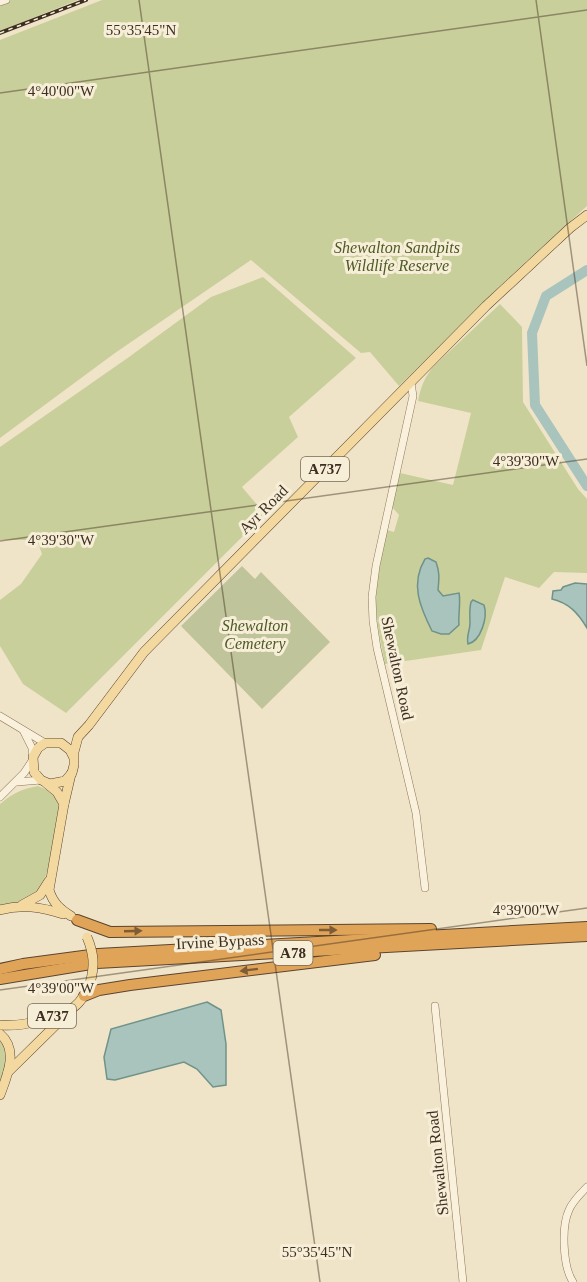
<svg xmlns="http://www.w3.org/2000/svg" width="587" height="1282" viewBox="0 0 587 1282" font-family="Georgia,serif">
<rect width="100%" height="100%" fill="#f0e4c8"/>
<g fill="#c9cf9b">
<polygon points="0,0 78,0 0,31"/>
<polygon points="102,0 587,0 587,206 518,269 399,386 370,352 361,353 251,260 115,353 0,438 0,40"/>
<polygon points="263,277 356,358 289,417 298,437 242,487 265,514 66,713 23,684 0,646 0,600 21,584 42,554 37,540 0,540 0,447 129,357 211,297"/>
<path d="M 500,304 L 522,327 L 523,402 L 578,489 L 587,499 L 587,573 L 554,572 L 539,588 L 505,577 L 481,650 L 385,664 C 381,643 376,621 376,600 C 376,576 382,553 387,530 L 394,532 L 399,515 L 392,507 L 400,473 L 453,485 L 471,413 L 418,401 C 421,386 425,376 435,365 Z"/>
<path d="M 38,786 C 51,791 57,797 60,810 C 55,832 51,885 31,898 C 23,903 10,905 0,908 L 0,804 C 13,793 22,789 38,786 Z"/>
<path d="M 0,1041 C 9,1054 4,1067 0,1082 Z"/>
</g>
<polygon fill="#bfc49a" points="242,566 255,579 261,572 330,642 262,709 181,626"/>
<g fill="#a9c4bc" stroke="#6f938a" stroke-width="1.5">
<path d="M 428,558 L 436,562 C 440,573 439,579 438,590 L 443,596 L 459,593 C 461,602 458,615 459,625 L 449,634 L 441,634 L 432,631 C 420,607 410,584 425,559 Z"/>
<path d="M 575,583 L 587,584 L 587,628 C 578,613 569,603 552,599 L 553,591 L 561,590 L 563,587 Z"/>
<path d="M 473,600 L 484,605 C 488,617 481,641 468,644 C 466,636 470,631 470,623 C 470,616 469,610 471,602 Z"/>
<polygon points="207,1002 221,1010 226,1044 226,1085 213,1087 197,1069 184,1062 115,1080 107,1079 104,1057 111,1029"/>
</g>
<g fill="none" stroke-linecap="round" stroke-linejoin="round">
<polyline stroke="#a9c4bc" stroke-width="10" points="587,270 546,296 532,333 535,405 587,486"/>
<defs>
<g id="minor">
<polyline points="0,2 6,0"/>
<polyline points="411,383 413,396 376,566 372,597 373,621 377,648 416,813 425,888"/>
<polyline points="0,716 45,743"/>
<polyline points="24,732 32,748 33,757"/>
<polyline points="17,782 41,780"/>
<polyline points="0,797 24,773 32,761"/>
<polyline points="435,1006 463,1282"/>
<path d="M 573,1282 C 563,1267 561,1227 569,1210 C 572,1202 581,1193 587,1187"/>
</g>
<g id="major">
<polyline points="74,758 70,750 61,743 45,743 38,748 33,757 34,772 41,780 50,784 65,781 72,773 74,765 74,752 78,737 89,725 144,652 486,306 570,228 587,215"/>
<polyline points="46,783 57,792 64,804"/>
<polyline points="22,905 40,895 49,881"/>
<path d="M 0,910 C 22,904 41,907 63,914"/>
<path d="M 71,916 C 60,909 53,903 49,890 L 64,804 L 71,774"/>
<path d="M 0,1025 C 20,1027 58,1019 74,1007 C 82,1001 86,992 90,983"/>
<path d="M 0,1034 C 19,1050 7,1076 0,1095"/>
<polyline points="8,1072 70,1011"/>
</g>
<g id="highway">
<polyline points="77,920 110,932 431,929"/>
<polyline points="0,969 23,964 98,954 587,927"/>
<polyline points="0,979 97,963 587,936"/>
<polyline points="84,996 99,990 130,985 375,955"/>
</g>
</defs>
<use href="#minor" stroke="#8d765c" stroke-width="8"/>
<use href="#major" stroke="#5b4430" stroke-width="10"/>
<use href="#highway" stroke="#5b4430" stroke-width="12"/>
<use href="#minor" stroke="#faf1dc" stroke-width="7"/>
<use href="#major" stroke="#f3d9a0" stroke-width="9"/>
<use href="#highway" stroke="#e0a458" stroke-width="10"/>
<defs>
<polyline id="rail" points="0,33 86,0"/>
</defs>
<use href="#rail" stroke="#3d2e20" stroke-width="4"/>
<use href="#rail" stroke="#f7eed8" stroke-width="1.5" stroke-dasharray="4.5" stroke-linecap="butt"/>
<defs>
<path id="major-bridge" d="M 87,937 C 94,954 95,966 90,983"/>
</defs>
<use href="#major-bridge" stroke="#5b4430" stroke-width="10" stroke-linecap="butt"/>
<use href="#major-bridge" stroke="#f3d9a0" stroke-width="9"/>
</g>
<defs><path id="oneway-solid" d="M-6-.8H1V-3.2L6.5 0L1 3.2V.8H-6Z" transform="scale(1.5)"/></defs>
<g fill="#7e5d36">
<use href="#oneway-solid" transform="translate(328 930)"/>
<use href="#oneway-solid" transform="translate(133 931) rotate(-2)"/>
<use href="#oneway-solid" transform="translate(249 970) rotate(173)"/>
</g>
<path fill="none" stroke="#3d2e20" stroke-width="1.5" stroke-opacity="0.45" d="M 139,0 L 320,1282M 536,0 L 587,366M 0,93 L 587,10M 0,541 L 587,459M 0,990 L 587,908"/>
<g text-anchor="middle" stroke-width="6" stroke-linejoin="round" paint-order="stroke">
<g fill="#f7eed8" stroke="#756857" stroke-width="1.5">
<rect x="301" y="457" width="48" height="24" rx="4.5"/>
<rect x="273.5" y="941" width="39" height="24" rx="4.5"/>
<rect x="28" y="1004" width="48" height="24" rx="4.5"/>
</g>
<g font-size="15" font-weight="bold" fill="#3d2e20">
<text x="325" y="474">A737</text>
<text x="293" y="958">A78</text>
<text x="52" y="1021">A737</text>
</g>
<g font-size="16" font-style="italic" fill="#4d5a26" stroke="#f7eed8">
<text x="397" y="253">Shewalton Sandpits<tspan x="397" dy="18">Wildlife Reserve</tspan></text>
<text x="255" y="631">Shewalton<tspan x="255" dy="18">Cemetery</tspan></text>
</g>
<g font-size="16" fill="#3d2e20" stroke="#f7eed8">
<text transform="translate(263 509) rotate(-45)" y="6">Ayr Road</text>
<text transform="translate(398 668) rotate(78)" y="6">Shewalton Road</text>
<text transform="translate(220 941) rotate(-3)" y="6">Irvine Bypass</text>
<text transform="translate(437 1163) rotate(-96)" y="6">Shewalton Road</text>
</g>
</g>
<g font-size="15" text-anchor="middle" fill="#3d2e20" stroke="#f7eed8" stroke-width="6" stroke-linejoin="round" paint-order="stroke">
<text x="141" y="35">55°35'45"N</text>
<text x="61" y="96">4°40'00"W</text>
<text x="526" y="466">4°39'30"W</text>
<text x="61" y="545">4°39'30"W</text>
<text x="526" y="915">4°39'00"W</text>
<text x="61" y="993">4°39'00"W</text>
<text x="317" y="1257">55°35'45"N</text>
</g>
</svg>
